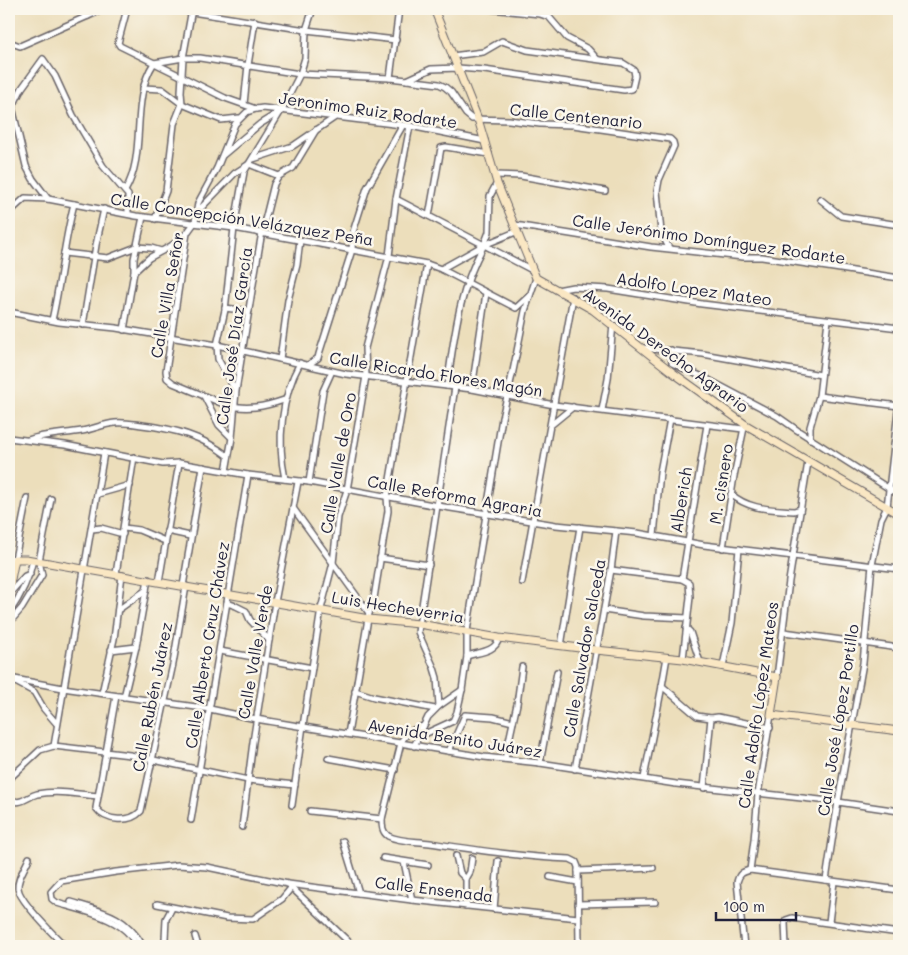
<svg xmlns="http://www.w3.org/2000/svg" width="908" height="955" viewBox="0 0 908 955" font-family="Mali,sans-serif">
<rect width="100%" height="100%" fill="#fbf7ec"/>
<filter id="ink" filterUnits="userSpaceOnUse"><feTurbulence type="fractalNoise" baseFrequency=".02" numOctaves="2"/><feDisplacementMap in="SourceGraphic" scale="10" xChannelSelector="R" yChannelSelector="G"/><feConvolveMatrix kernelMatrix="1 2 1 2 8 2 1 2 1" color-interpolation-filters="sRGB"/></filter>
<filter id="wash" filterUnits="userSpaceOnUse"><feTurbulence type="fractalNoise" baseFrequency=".0096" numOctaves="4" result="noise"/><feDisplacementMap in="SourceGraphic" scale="20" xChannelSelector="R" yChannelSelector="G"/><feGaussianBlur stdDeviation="1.12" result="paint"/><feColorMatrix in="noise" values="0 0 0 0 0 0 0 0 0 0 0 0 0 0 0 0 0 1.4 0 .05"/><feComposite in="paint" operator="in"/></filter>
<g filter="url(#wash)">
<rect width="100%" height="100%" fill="#ecdebb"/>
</g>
<g filter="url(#ink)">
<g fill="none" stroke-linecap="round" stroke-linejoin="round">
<defs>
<g id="street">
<polyline points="76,9 88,16"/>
<polyline points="127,9 118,43 120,46 225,98 256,109"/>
<polyline points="490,9 540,14 549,17 567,38 588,49 596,58"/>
<polyline points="192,12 306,30 396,40"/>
<polyline points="9,42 20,46 104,9"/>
<polyline points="390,78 399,9"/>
<polyline points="407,80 439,84 445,87 451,92 466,114 472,119 509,120 540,124 573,125 670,139 673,142 674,146 659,180 657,191 661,232 669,248"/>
<polyline points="143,88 162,89 182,104 221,120 239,118"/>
<polyline points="9,94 26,166 33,179 48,199"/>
<polyline points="244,104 248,65 255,21"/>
<polyline points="13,106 22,88 43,59 55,76 73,115 103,166 128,195 128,214"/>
<polyline points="223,155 260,124 281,111 300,74 305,58 306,30 313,9"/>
<polyline points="253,159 293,146 334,118"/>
<polyline points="495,175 521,176 605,191"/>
<path d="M 125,191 C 148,152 129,101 154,63 L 183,58 L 200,58 L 300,74 L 390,78 L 407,80 L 431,69 L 458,68 L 484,70 L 624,90 L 632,89 L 635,76 L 634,70 L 623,63 L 527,50 L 502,41 L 483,52 L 452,56"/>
<polyline points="396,199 532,270"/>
<polyline points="820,199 841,216 899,225"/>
<polyline points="198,211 235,173 249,164 279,176"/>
<polyline points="429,216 441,148 446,147 489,154"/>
<polyline points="155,219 166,191 174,124 182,104 181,92 183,58 192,9"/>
<polyline points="9,220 13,209 25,198 48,199 136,216 234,228 427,264 441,269 516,308 529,296"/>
<polyline points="515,225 651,247 743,257 762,257 899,278"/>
<polyline points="484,245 489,232 490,196 497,183"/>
<polyline points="484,245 518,231"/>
<polyline points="64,253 108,258 136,247 151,248 161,251"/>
<path d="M 441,269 L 484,245 C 458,292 455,334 447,386"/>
<polyline points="134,272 149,258 171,246 187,233"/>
<polyline points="557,290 573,287 608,289 702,304 899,328"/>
<polyline points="225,308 249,311"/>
<polyline points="9,312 59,322 116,328 217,345 346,374 472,389 554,405 743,429"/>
<path d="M 52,320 C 61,281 64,242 74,204"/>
<polyline points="83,325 96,245 104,209"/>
<polyline points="124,330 134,272 134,259 143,217"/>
<polyline points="643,348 703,354 821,375"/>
<polyline points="671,350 672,363 709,380 777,416 797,430 899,495"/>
<polyline points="280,359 288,300 297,265 300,240"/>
<polyline points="308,365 318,358 319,354 352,250 353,232 367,188 403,125"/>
<polyline points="472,389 486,293"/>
<polyline points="235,390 218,359 217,345 225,310 234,228 244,172 281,111"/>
<polyline points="204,396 219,425 232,438"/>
<polyline points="819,396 899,406"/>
<path d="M 284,400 C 264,407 247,410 226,405 L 173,383 L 167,378 L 166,371 L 187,233 L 195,222 L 198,203 L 217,168 L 235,124 L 247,112 L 256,109 L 263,108 L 410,126 L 485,141"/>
<polyline points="602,410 608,379 613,324"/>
<polyline points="551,425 573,407"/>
<polyline points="9,438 65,445 163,464 179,463 248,475 309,482 438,506 556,525 637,533 704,545 899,569"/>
<polyline points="810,439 810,427 819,396 828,320"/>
<path d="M 28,440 C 45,434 64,434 82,431 C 93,429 104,424 115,423 C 124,422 134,424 142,425 C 175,429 202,436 228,456"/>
<polyline points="226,471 232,438 236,391 254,278 262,232 274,184 279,176 293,168 316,130"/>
<path d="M 285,479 C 277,442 281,397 300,363"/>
<polyline points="309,482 323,391 332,371"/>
<polyline points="98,494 130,485"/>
<path d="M 731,494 C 749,510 771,509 794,511 L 800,509"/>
<polyline points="293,508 369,613"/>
<polyline points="124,528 139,530 165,541"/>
<polyline points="92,529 101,528 123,534"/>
<polyline points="167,531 190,536"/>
<polyline points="654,536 660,472 670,419"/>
<polyline points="723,548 734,476 744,428"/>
<polyline points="9,558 15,559 27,498"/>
<polyline points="380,558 429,565"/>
<polyline points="611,570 682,579 689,583 690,597 683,659"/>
<polyline points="116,574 134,457"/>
<polyline points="682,579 707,425"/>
<polyline points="159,582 179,463"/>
<polyline points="522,582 573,297"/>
<polyline points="183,586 203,467"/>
<polyline points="9,594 25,576 30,574"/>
<polyline points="227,603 236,606 246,611 250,620 269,640"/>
<polyline points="118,610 146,590"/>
<polyline points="604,610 644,616 687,618"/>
<path d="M 9,613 C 20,597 29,580 33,560"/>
<polyline points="9,623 22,608 42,575 39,561 51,499"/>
<polyline points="686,628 690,632 700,662"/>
<polyline points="784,632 899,648"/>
<polyline points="561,646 580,527"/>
<polyline points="111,650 136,647"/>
<polyline points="220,651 312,668"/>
<path d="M 467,656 C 479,652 496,652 499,638"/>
<polyline points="723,666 732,623 739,549"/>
<polyline points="777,677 789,581 808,462"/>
<polyline points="9,678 63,688 210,709 256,719 484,757 540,763 676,784 838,802 899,811"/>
<polyline points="12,680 34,692 44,709 57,724"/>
<polyline points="662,686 697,716 711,718 718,717 770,728"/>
<polyline points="355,691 374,697 435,709"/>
<polyline points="102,693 114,639 122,575"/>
<path d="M 116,696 L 96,808 C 106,822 130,823 141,811 L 173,664 L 186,586"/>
<polyline points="124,697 136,647 148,579"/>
<polyline points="439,706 462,690"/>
<path d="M 423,726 C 413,730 405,733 401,743 L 382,819 C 382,825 382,832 388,836 C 400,842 417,841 430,843 C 477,850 523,857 570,859 L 576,862 L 578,867 L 579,946"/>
<polyline points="348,734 369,613 374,598 388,511 387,497 427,264"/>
<polyline points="418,737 453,721 457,712 462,690 467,656 467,631 502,418 513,371 525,311 536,278"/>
<polyline points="54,746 104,453"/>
<polyline points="414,746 428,717 439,706 437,678 434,668 418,632 455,387"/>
<polyline points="449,751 465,715 493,717 513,722"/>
<polyline points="328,758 395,770"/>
<polyline points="505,759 517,704 522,667"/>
<polyline points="540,763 557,672"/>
<polyline points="575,769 611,570 616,531"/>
<polyline points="644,778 662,686 667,657"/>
<polyline points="9,779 40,750 54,746 130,755 248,780 295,785"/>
<polyline points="704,788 711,718"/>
<path d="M 9,798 C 20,807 26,797 37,794 C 57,790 78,794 98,796"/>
<polyline points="292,805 303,726 321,609 333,563 338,517 347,490 366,376 365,348 389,256 396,199 410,126"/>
<polyline points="310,811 382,819"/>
<polyline points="191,820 248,475"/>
<polyline points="242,827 253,742 275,602 298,482"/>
<polyline points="343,841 359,893"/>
<polyline points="456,856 460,873 466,879"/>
<path d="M 29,858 C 26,867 17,878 18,888 C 19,901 55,936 65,946"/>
<polyline points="383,858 428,865"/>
<polyline points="404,862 412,900"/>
<polyline points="750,870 754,840 758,794 771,715"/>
<polyline points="578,871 653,868"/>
<polyline points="550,877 578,882"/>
<polyline points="826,880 838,802 863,663 872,565 881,519 887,507 899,402"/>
<polyline points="290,886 353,946"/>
<path d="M 71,902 C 104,912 125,915 143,946"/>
<polyline points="157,904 227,918 253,919 282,899 291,888"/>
<polyline points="578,904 655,902"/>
<polyline points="466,906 466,879 470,872 472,858"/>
<polyline points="494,909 498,861"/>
<polyline points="829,922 834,882"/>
<polyline points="195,936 198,946"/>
<polyline points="165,939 166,919 172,908"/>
<path d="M 136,946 C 128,919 81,910 57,903 L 52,899 L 51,892 L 61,881 L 116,872 L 178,865 L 207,867 L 288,884 L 412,900 L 578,918"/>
<path d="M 744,946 L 737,882 C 739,874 742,872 750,870 L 899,890"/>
<polyline points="786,946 785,923 786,920 792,918 899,933"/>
</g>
<g id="secondary">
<polyline points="434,9 478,119 497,183 536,278 593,310 672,372 746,425 899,514"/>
<polyline points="9,589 15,559 26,559 369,619 419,624 499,638 596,650 683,659 777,677 771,715 899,731"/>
</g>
</defs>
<use href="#street" stroke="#696468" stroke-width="8"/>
<use href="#secondary" stroke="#696468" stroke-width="9"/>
<use href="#street" stroke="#fff" stroke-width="5"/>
<use href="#secondary" stroke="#fae7c3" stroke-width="7"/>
</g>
</g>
<g text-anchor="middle" stroke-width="5" stroke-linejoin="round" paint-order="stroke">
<g font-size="16" fill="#22223b" stroke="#fbf7ec">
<text transform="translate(368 110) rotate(8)" y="6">Jeronimo Ruiz Rodarte</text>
<text transform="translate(576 116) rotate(6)" y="6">Calle Centenario</text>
<text transform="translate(242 219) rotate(9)" y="6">Calle Concepción Velázquez Peña</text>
<text transform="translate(709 239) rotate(8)" y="6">Calle Jerónimo Domínguez Rodarte</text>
<text transform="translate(694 289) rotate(8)" y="6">Adolfo Lopez Mateo</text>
<text transform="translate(167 295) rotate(-80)" y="6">Calle Villa Señor</text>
<text transform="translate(234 336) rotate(-82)" y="6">Calle José Díaz García</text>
<text transform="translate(666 350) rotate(36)" y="6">Avenida Derecho Agrario</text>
<text transform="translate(436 374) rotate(9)" y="6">Calle Ricardo Flores Magón</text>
<text transform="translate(338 463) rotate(-80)" y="6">Calle Valle de Oro</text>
<text transform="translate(721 484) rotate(-81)" y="6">M. cisnero</text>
<text transform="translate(455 496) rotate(10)" y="6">Calle Reforma Agraria</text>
<text transform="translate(681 500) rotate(-81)" y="6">Alberich</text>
<text transform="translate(398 607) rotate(9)" y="6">Luis Hecheverria</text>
<text transform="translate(207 645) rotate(-81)" y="6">Calle Alberto Cruz Chávez</text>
<text transform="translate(584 648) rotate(-80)" y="6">Calle Salvador Salceda</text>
<text transform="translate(255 652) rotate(-80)" y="6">Calle Valle Verde</text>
<text transform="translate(152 697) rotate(-79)" y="6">Calle Rubén Juárez</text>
<text transform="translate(758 705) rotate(-82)" y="6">Calle Adolfo López Mateos</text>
<text transform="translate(838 720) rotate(-81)" y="6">Calle José López Portillo</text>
<text transform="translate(455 738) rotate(9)" y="6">Avenida Benito Juárez</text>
<text transform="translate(434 889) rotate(7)" y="6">Calle Ensenada</text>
</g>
</g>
<rect width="908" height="955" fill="none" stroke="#fbf7ec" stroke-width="30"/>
<path d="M716 912v8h80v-8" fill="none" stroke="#22223b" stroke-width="2.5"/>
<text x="723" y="912" font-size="15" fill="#22223b" stroke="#fbf7ec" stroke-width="4" paint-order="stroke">100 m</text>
</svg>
